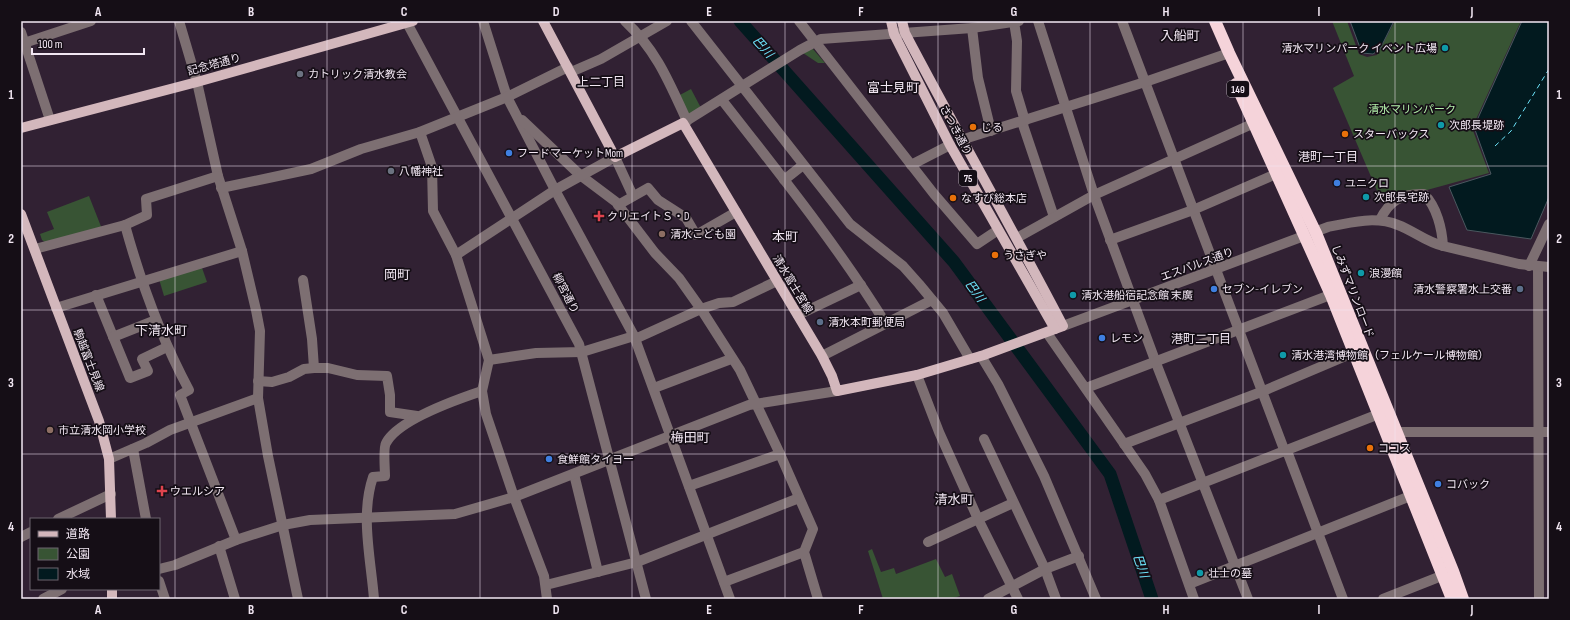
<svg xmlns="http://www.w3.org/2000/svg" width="1570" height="620" viewBox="0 0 1570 620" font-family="'Sofia Sans Condensed','Noto Sans JP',sans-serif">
<rect width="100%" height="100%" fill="#312133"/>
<g fill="#385434">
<polygon points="1332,21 1347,21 1359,54 1367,57 1377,55 1395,21 1521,21 1472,128 1489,173 1427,190 1381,200 1333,88 1354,76"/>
<polygon points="812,48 825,63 818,63 803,53"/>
<polygon points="691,89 701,108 689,116 678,96"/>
<polygon points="89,196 102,229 46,243 42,240 40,234 54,229 47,212"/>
<polygon points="201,265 207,282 164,296 159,279"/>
<polygon points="872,549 881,572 894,568 896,574 936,559 945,577 952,574 960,596 950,599 883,599 868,551"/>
</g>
<g fill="#021a1f" stroke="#4a585f">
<polygon points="1350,21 1394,21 1380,49 1373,54 1362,53"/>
<polygon points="1522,21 1549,21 1549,197 1531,239 1467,230 1449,187 1491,174 1474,127"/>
</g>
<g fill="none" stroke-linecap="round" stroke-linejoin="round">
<polyline stroke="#021a1f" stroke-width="13" points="740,21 954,262 1110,474 1152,599"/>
<polyline stroke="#6de5fc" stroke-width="1" stroke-dasharray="5 4" stroke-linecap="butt" points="1495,146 1511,131 1549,69"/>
<g stroke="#7d6f72" stroke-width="10">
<polyline points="179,21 197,82 218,176 242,251 256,310 260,331 258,398 268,456 298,599"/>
<polyline points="406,21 579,344 646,599"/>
<polyline points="483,21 507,97 555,190 634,336 730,599"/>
<path d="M 625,21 C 657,51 669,82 687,121"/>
<polyline points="691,21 850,224 903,266 919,284 943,313 970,359"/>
<polyline points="799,21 934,194 977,244 998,230"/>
<polyline points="1038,21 1094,195 1156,363 1248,599"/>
<polyline points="1122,21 1285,452"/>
<polyline points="1014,22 1017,41 1016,91 1025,121"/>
<polyline points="972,28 978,78 991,131"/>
<polyline points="21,32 50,120"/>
<polyline points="21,44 91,21"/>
<polyline points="571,72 601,59 667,21"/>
<path d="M 722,100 C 779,173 837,245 886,324"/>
<polyline points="522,120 580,175 616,202 655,253 679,278 701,309 740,370 780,454 813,529 804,552 818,599"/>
<polyline points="1022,122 1054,217"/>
<polyline points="683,123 800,50 821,39 972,28 1019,21"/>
<polyline points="420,132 432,167 433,211 456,255"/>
<polyline points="961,140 1145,82 1229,53"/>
<polyline points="911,165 950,145"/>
<path d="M 218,176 L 146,199 L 147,215 L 125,225 C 141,283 160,336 189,390 L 180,395 L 236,540"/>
<polyline points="784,180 803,165"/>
<polyline points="221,188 311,169 361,149 420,132 507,97 568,67"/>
<polyline points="618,205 648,188 658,200 686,218 696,235 736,212"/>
<path d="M 1380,220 C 1389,201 1402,193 1424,194 C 1437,207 1442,229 1443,246"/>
<polyline points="1017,238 1094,195 1261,120"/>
<polyline points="1110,240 1193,210 1283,171"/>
<polyline points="35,249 125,225"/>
<polyline points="1529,266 1549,224"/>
<polyline points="1538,267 1539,599"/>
<polyline points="303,280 312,339 314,368"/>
<polyline points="96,295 130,378 148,371 142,359 167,347"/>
<polyline points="56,308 242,251"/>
<polyline points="798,315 861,285"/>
<path d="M 1063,326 L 1328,227 C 1351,222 1376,216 1398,225 C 1414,231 1426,242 1443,246 L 1519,264 L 1549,267"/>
<polyline points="1047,333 1145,474 1159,500 1194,599"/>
<polyline points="113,337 156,320"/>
<polyline points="635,339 701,309 719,303 733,302 777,281"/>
<polyline points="822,356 932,300"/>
<polyline points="981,356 998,384 1044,476 1096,599"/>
<polyline points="489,360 536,353 582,352 634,336"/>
<polyline points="917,375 939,432 978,519 1018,599"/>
<polyline points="258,381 272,382 289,377 304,369 314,368 328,368 357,375 387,376 390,395 390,412 417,416"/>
<polyline points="654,388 731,359"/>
<polyline points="1086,388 1338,292"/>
<polyline points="1396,432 1549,432"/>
<polyline points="984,439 1045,569 1056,599"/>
<polyline points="1124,444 1261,392 1360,350"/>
<polyline points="133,449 146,519"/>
<polyline points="1287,451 1343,599"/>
<polyline points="109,459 146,443 170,430 258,398"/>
<polyline points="574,474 598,572"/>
<polyline points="689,486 780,454"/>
<polyline points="1159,500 1384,412"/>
<polyline points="58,519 111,494"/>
<polyline points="21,537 31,532"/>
<polyline points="928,542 1013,503"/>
<polyline points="219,546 235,599"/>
<polyline points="159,569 175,565 236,540 283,525 310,520 455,514 514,497 749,405 837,391"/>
<polyline points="159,581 165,599"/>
<polyline points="724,582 804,552"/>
<polyline points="1189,584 1418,493"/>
<polyline points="546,585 637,562 799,498"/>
<polyline points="43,599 62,589"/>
<path d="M 374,599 C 371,560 360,515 373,477 L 385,476 C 385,469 383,448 386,443 C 398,420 458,399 482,391"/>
<polyline points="547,599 544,576 514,497 486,414 482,391 489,360 456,255 555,190 615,157 633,196"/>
<polyline points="988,599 1045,569 1079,556"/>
<polyline points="1383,599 1449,573"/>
</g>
<g stroke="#d3b7bc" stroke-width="10">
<path d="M 543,21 L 615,157 L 683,123 L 822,356 L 832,376 L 837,391 L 917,375 L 984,355 L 1063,326 C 1012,228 957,132 905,33 L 902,21"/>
<polyline points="891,21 894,34 950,145 1055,329"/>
<polyline points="21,128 197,82 413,21"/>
<polyline points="21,214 99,421 109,459 111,519"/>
<polyline points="112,589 112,599"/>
</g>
<g stroke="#f5d3da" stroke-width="12">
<polyline points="1215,21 1229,53 1316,233 1453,571 1463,599"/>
<polyline points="1236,84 1331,295 1452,599"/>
</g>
</g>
<path fill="none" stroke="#f2e7f3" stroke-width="1" stroke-opacity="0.55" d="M 175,21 L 175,599M 327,21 L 327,599M 480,21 L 480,599M 632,21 L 632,599M 785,21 L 785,599M 938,21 L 938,599M 1090,21 L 1090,599M 1243,21 L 1243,599M 1395,21 L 1395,599M 21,166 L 1549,166M 21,310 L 1549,310M 21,454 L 1549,454"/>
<g fill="#0f9aa8" stroke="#150e16" stroke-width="1.5">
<circle cx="1445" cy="48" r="4"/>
<circle cx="1441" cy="125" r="4"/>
<circle cx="1366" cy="197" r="4"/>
<circle cx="1361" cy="273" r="4"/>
<circle cx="1073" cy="295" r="4"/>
<circle cx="1283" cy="355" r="4"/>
<circle cx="1200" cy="573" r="4"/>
</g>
<g fill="#6b7280" stroke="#150e16" stroke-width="1.5">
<circle cx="300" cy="74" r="4"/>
<circle cx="391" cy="171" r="4"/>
</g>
<g fill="#e8710a" stroke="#150e16" stroke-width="1.5">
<circle cx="973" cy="127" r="4"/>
<circle cx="1345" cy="134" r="4"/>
<circle cx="953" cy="198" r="4"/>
<circle cx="995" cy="255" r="4"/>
<circle cx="1370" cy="448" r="4"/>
</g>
<g fill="#3f7fe0" stroke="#150e16" stroke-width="1.5">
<circle cx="509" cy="153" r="4"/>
<circle cx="1337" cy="183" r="4"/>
<circle cx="1214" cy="289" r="4"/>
<circle cx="1102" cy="338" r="4"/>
<circle cx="549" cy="459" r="4"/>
<circle cx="1438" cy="484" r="4"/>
</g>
<g fill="#e0444e" stroke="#150e16" stroke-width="1.5">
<path d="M597 210h4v4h4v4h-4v4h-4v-4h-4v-4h4z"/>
<path d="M160 485h4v4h4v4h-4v4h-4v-4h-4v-4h4z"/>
</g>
<g fill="#8d6e63" stroke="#150e16" stroke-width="1.5">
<circle cx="662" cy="234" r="4"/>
<circle cx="50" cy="430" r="4"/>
</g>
<g fill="#5c6f8a" stroke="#150e16" stroke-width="1.5">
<circle cx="1520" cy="289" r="4"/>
<circle cx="820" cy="322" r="4"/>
</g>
<g text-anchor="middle" stroke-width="3.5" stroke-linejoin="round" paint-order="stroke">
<g fill="#150e16" stroke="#b0a6b1" stroke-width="1">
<rect x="1227" y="81" width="22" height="16" rx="3"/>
<rect x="959" y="170" width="18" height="16" rx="3"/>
</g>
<g font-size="10" font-weight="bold" fill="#f2e7f3">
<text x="1238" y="93">149</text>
<text x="968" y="182">75</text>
</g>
<g font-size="11" fill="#f2e7f3" stroke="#150e16" text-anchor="start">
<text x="1437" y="52" text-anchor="end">清水マリンパーク イベント広場</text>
<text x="308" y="78">カトリック清水教会</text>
<text x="1449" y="129">次郎長堤跡</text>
<text x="981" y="131">じる</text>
<text x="1353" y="138">スターバックス</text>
<text x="517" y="157">フードマーケットMom</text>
<text x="399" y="175">八幡神社</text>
<text x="1345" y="187">ユニクロ</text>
<text x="1374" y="201">次郎長宅跡</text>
<text x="961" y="202">なすび総本店</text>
<text x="607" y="220">クリエイトＳ・D</text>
<text x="670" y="238">清水こども園</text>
<text x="1003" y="259">うさぎや</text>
<text x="1369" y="277">浪漫館</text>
<text x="1222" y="293">セブン-イレブン</text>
<text x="1512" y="293" text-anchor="end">清水警察署水上交番</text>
<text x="1081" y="299">清水港船宿記念館 末廣</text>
<text x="828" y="326">清水本町郵便局</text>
<text x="1110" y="342">レモン</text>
<text x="1291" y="359">清水港湾博物館（フェルケール博物館）</text>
<text x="58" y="434">市立清水岡小学校</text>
<text x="1378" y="452">ココス</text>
<text x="557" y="463">食鮮館タイヨー</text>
<text x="1446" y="488">コバック</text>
<text x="170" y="495">ウエルシア</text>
<text x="1208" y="577">壮士の墓</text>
</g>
<g font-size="11" fill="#f2e7f3" stroke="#150e16">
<text transform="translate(214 64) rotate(-15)" y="4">記念塔通り</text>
<text transform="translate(956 130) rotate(62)" y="4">さつき通り</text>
<text transform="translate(1197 264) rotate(-20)" y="4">エスパルス通り</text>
<text transform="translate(793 284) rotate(59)" y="4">清水富士宮線</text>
<text transform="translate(1353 291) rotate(69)" y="4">しみずマリンロード</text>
<text transform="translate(566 293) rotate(63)" y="4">柳宮通り</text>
<text transform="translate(89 360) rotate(69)" y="4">駒越富士見線</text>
</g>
<g font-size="11" fill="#b3f0aa" stroke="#150e16">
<text x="1412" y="113">清水マリンパーク</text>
</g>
<g font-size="12" font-style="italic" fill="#6de5fc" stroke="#150e16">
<text transform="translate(763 47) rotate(48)" y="4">巴川</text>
<text transform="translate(975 291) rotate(54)" y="4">巴川</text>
<text transform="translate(1141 566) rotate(71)" y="4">巴川</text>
</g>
<g font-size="12" fill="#f2e7f3" stroke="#150e16">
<text x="601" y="86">上二丁目</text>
<text x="1328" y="161">港町一丁目</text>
<text x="1201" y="343">港町二丁目</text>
</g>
<g font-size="13" fill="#f2e7f3" stroke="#150e16">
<text x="1180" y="40">入船町</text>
<text x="893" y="92">富士見町</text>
<text x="785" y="241">本町</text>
<text x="397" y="279">岡町</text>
<text x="161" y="335">下清水町</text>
<text x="690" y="442">梅田町</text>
<text x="954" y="504">清水町</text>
</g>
</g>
<rect width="1570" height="620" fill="none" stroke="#150e16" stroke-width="44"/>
<rect x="30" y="518" width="130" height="72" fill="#150e16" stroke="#6d656e"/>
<rect x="38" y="531" width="20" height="6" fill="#d3b7bc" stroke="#6d656e"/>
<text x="66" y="538" font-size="12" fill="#f2e7f3">道路</text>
<rect x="38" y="548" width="20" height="12" fill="#385434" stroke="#6d656e"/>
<text x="66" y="558" font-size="12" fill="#f2e7f3">公園</text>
<rect x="38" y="568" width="20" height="12" fill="#021a1f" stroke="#6d656e"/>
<text x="66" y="578" font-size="12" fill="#f2e7f3">水域</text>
<path d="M32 48v6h112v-6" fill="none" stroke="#f2e7f3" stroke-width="2"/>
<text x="38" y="48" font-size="12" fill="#f2e7f3" stroke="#150e16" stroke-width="3" paint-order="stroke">100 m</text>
<rect x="22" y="22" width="1526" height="576" fill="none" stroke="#f2e7f3" stroke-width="1.5"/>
<g font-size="13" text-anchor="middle" font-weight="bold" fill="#f2e7f3">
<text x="98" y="16">A</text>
<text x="251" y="16">B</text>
<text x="404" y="16">C</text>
<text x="556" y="16">D</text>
<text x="709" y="16">E</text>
<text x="861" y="16">F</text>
<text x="1014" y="16">G</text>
<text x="1166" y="16">H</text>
<text x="1319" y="16">I</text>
<text x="1472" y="16">J</text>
<text x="11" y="99">1</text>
<text x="1559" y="99">1</text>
<text x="11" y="243">2</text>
<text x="1559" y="243">2</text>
<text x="11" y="387">3</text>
<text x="1559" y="387">3</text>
<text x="11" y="531">4</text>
<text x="1559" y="531">4</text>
<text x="98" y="614">A</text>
<text x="251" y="614">B</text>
<text x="404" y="614">C</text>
<text x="556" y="614">D</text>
<text x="709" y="614">E</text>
<text x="861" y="614">F</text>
<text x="1014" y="614">G</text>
<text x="1166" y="614">H</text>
<text x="1319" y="614">I</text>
<text x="1472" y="614">J</text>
</g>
</svg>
